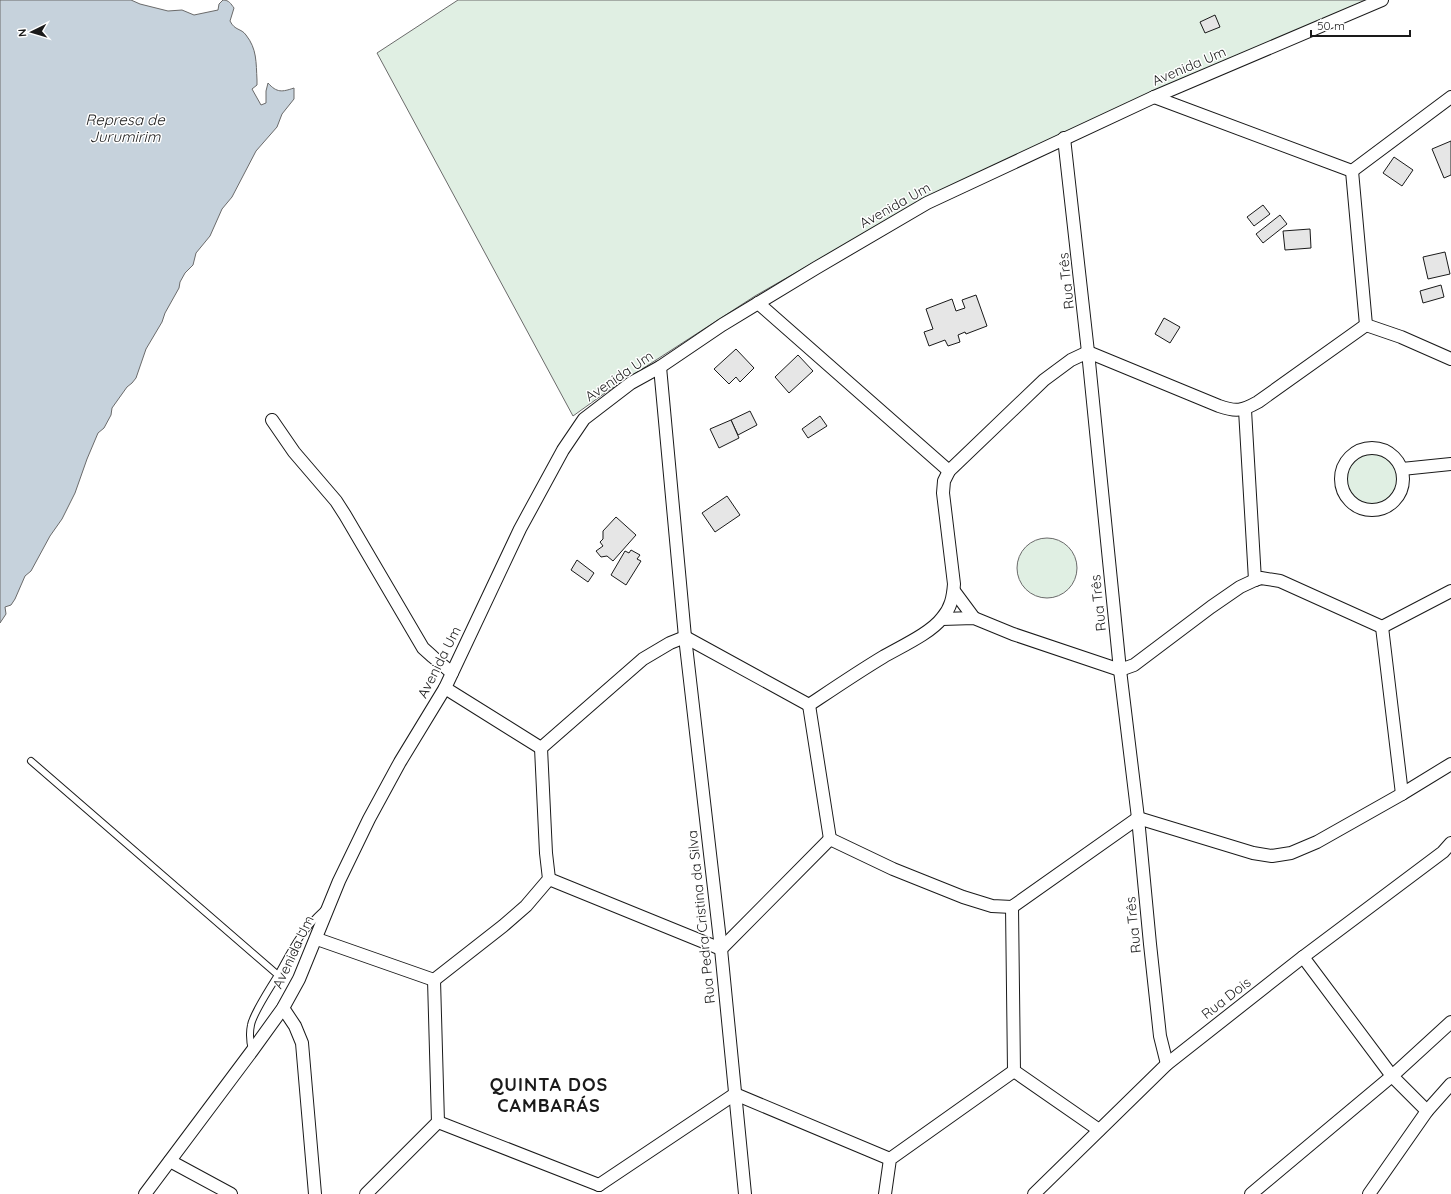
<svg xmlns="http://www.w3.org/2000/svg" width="1451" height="1194" viewBox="0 0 1451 1194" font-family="Quicksand,sans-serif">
<rect width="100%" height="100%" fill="#fff"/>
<g fill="#e0efe3" stroke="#6a6a6a">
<polygon points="458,0 1369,0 919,202 755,296 605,393 573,416 377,53"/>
<circle cx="1372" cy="479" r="27"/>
<circle cx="1047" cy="568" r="30"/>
</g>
<path fill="#c6d2dc" stroke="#6a6a6a" d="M 0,0 L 131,0 L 140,4 L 168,11 L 182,10 L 194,15 L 218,10 L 219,4 L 223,0 C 229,0 231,4 234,8 L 230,21 C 235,31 241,28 246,35 C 257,49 256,62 257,80 L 257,85 L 252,89 L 261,105 L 266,103 L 266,91 L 268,83 C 277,93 282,92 294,88 L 294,99 L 282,114 L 277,127 L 256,151 L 232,197 L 222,209 L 210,236 L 196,253 L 193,265 L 185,273 L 180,282 L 179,288 L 165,313 L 162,322 L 146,349 L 136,378 L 132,383 L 127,387 L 112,408 L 111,415 L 104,428 L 98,433 L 87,459 L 75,493 L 62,519 L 50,536 L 31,571 L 25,576 L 15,599 L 11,605 L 5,607 L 6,614 L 0,623 Z"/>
<g fill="#e6e6e6" stroke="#1a1a1a">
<polygon points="1215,15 1220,27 1205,33 1200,22"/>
<polygon points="1451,141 1451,175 1444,178 1432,149"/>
<polygon points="1394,157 1413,170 1402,186 1383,173"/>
<polygon points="1263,205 1270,214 1254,226 1247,217"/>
<polygon points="1280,215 1287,224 1263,243 1256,234"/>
<polygon points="1310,229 1311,248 1285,250 1283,231"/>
<polygon points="1445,252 1450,274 1428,279 1423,257"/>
<polygon points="1441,285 1444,297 1423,303 1420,291"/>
<polygon points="976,295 987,326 966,334 965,332 958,335 960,342 948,346 945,340 929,346 924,332 933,329 926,309 952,299 956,311 965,308 962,300"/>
<polygon points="1164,318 1180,327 1170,343 1155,334"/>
<polygon points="736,349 754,368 740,382 736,377 729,384 714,369"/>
<polygon points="798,355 813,371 789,393 775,377"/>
<polygon points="750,411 757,425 738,435 731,420"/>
<polygon points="820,416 827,426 808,438 802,429"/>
<polygon points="731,420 739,438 719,448 710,429"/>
<polygon points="727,496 740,515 715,532 702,513"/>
<polygon points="616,517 636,535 613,561 607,556 601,557 596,551 603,546 600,542 603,539 603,531"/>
<polygon points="631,550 640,555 637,559 641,561 626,585 611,575 625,551 629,553"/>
<polygon points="577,560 594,573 588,582 571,570"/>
</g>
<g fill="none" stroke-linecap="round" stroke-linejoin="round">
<defs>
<g id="service">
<path d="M 31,761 L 278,975 C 271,986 253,1014 251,1025 C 249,1034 250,1042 252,1050"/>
<path d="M 278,975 C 293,948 300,932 324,910"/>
</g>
<g id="minor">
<polyline points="1154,97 1352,171"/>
<polyline points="1064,138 1088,352 1120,670 1138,818 1150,944 1160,1036 1167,1064"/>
<polyline points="1352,171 1366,325"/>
<polyline points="1352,171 1451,97"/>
<polyline points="758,303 949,471"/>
<polyline points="1366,325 1401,337 1451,359"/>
<polyline points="660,367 685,637 721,949 745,1194"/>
<polyline points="1245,410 1255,580"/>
<polyline points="272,420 294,452 336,501 345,515 423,648 433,657 452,673"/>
<circle cx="1372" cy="479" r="31"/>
<polyline points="1402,469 1451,464"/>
<polyline points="954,591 974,618"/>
<polyline points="942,619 974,618 1013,634 1120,670 1134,665 1211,607 1240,587 1255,580 1261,578 1280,581 1382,627"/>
<polyline points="1382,627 1402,794"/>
<polyline points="1382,627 1451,591"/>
<polyline points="685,637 809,705"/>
<polyline points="445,688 541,748"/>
<path d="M 809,705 C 833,689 858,672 883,657 C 900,647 931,633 942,618 C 951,608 953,597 954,584 L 943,493 L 944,481 L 949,471 L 1044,380 L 1071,360 L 1088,352 L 1219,406 C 1236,412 1242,411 1258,402 L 1366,325"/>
<polyline points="809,705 830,839"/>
<polyline points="541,748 643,659 670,643 685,637"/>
<polyline points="830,839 893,869 963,897 992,906 1012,907 1138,818 1253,853 1272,856 1291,853 1317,842 1402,794 1451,764"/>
<polyline points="549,879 721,949 830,839"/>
<polyline points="1012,907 1014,1071 1099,1130"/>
<polyline points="317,939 434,980"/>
<polyline points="1303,957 1392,1076 1427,1111"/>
<polyline points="434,980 503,926 526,906 549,879 546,853 541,748"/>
<polyline points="283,1008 295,1026 302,1043 315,1194"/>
<polyline points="438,1122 599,1185"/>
<polyline points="170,1161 231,1194"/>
<polyline points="599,1185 735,1094 890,1159"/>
<polyline points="145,1194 252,1051 283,1008 299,979 339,881 369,819 400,762 445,688 520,529 563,450 584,419 631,383 660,367 722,325 816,268 927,203 1154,97 1382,0"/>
<polyline points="366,1194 438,1122 434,980"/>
<polyline points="885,1194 890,1159 1014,1071"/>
<polyline points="1034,1194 1167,1064 1303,957 1443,852 1451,843"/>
<polyline points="1251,1194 1392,1076 1451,1022"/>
<polyline points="1369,1194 1427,1111 1451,1084"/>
</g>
</defs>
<use href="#service" stroke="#1a1a1a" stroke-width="8"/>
<use href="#minor" stroke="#1a1a1a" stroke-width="14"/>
<use href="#service" stroke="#fff" stroke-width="6"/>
<use href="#minor" stroke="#fff" stroke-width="12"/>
</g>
<g text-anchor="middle" stroke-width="3" stroke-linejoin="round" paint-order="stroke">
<g font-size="14" fill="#1a1a1a" stroke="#fff">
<text transform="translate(1189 66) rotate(-23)" y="5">Avenida Um</text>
<text transform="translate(895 205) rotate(-29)" y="5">Avenida Um</text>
<text transform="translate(1066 281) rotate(-96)" y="5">Rua Três</text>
<text transform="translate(619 376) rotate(-34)" y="5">Avenida Um</text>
<text transform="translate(1098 603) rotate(-96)" y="5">Rua Três</text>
<text transform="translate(439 662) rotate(-63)" y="5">Avenida Um</text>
<text transform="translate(701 917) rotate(-96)" y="5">Rua Pedra Cristina da Silva</text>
<text transform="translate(1133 925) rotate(-96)" y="5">Rua Três</text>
<text transform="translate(293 952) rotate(-65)" y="5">Avenida Um</text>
<text transform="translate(1226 998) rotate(-38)" y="5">Rua Dois</text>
</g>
<g font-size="15" font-style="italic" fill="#1a1a1a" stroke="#fff">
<text x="125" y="125">Represa de<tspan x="125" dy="17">Jurumirim</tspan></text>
</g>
<g font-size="18" font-weight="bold" letter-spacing="1" fill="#1a1a1a" stroke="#fff">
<text x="549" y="1091">QUINTA DOS<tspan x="549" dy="21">CAMBARÁS</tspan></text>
</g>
</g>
<g transform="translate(32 32) rotate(265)" stroke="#ffffff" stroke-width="3" paint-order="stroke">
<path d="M0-3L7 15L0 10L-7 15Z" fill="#1a1a1a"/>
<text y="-6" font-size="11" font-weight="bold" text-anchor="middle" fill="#1a1a1a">N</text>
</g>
<path d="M1311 30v6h99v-6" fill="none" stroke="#1a1a1a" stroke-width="2"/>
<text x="1317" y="30" font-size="12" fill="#1a1a1a" stroke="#ffffff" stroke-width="3" paint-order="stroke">50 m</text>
</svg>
